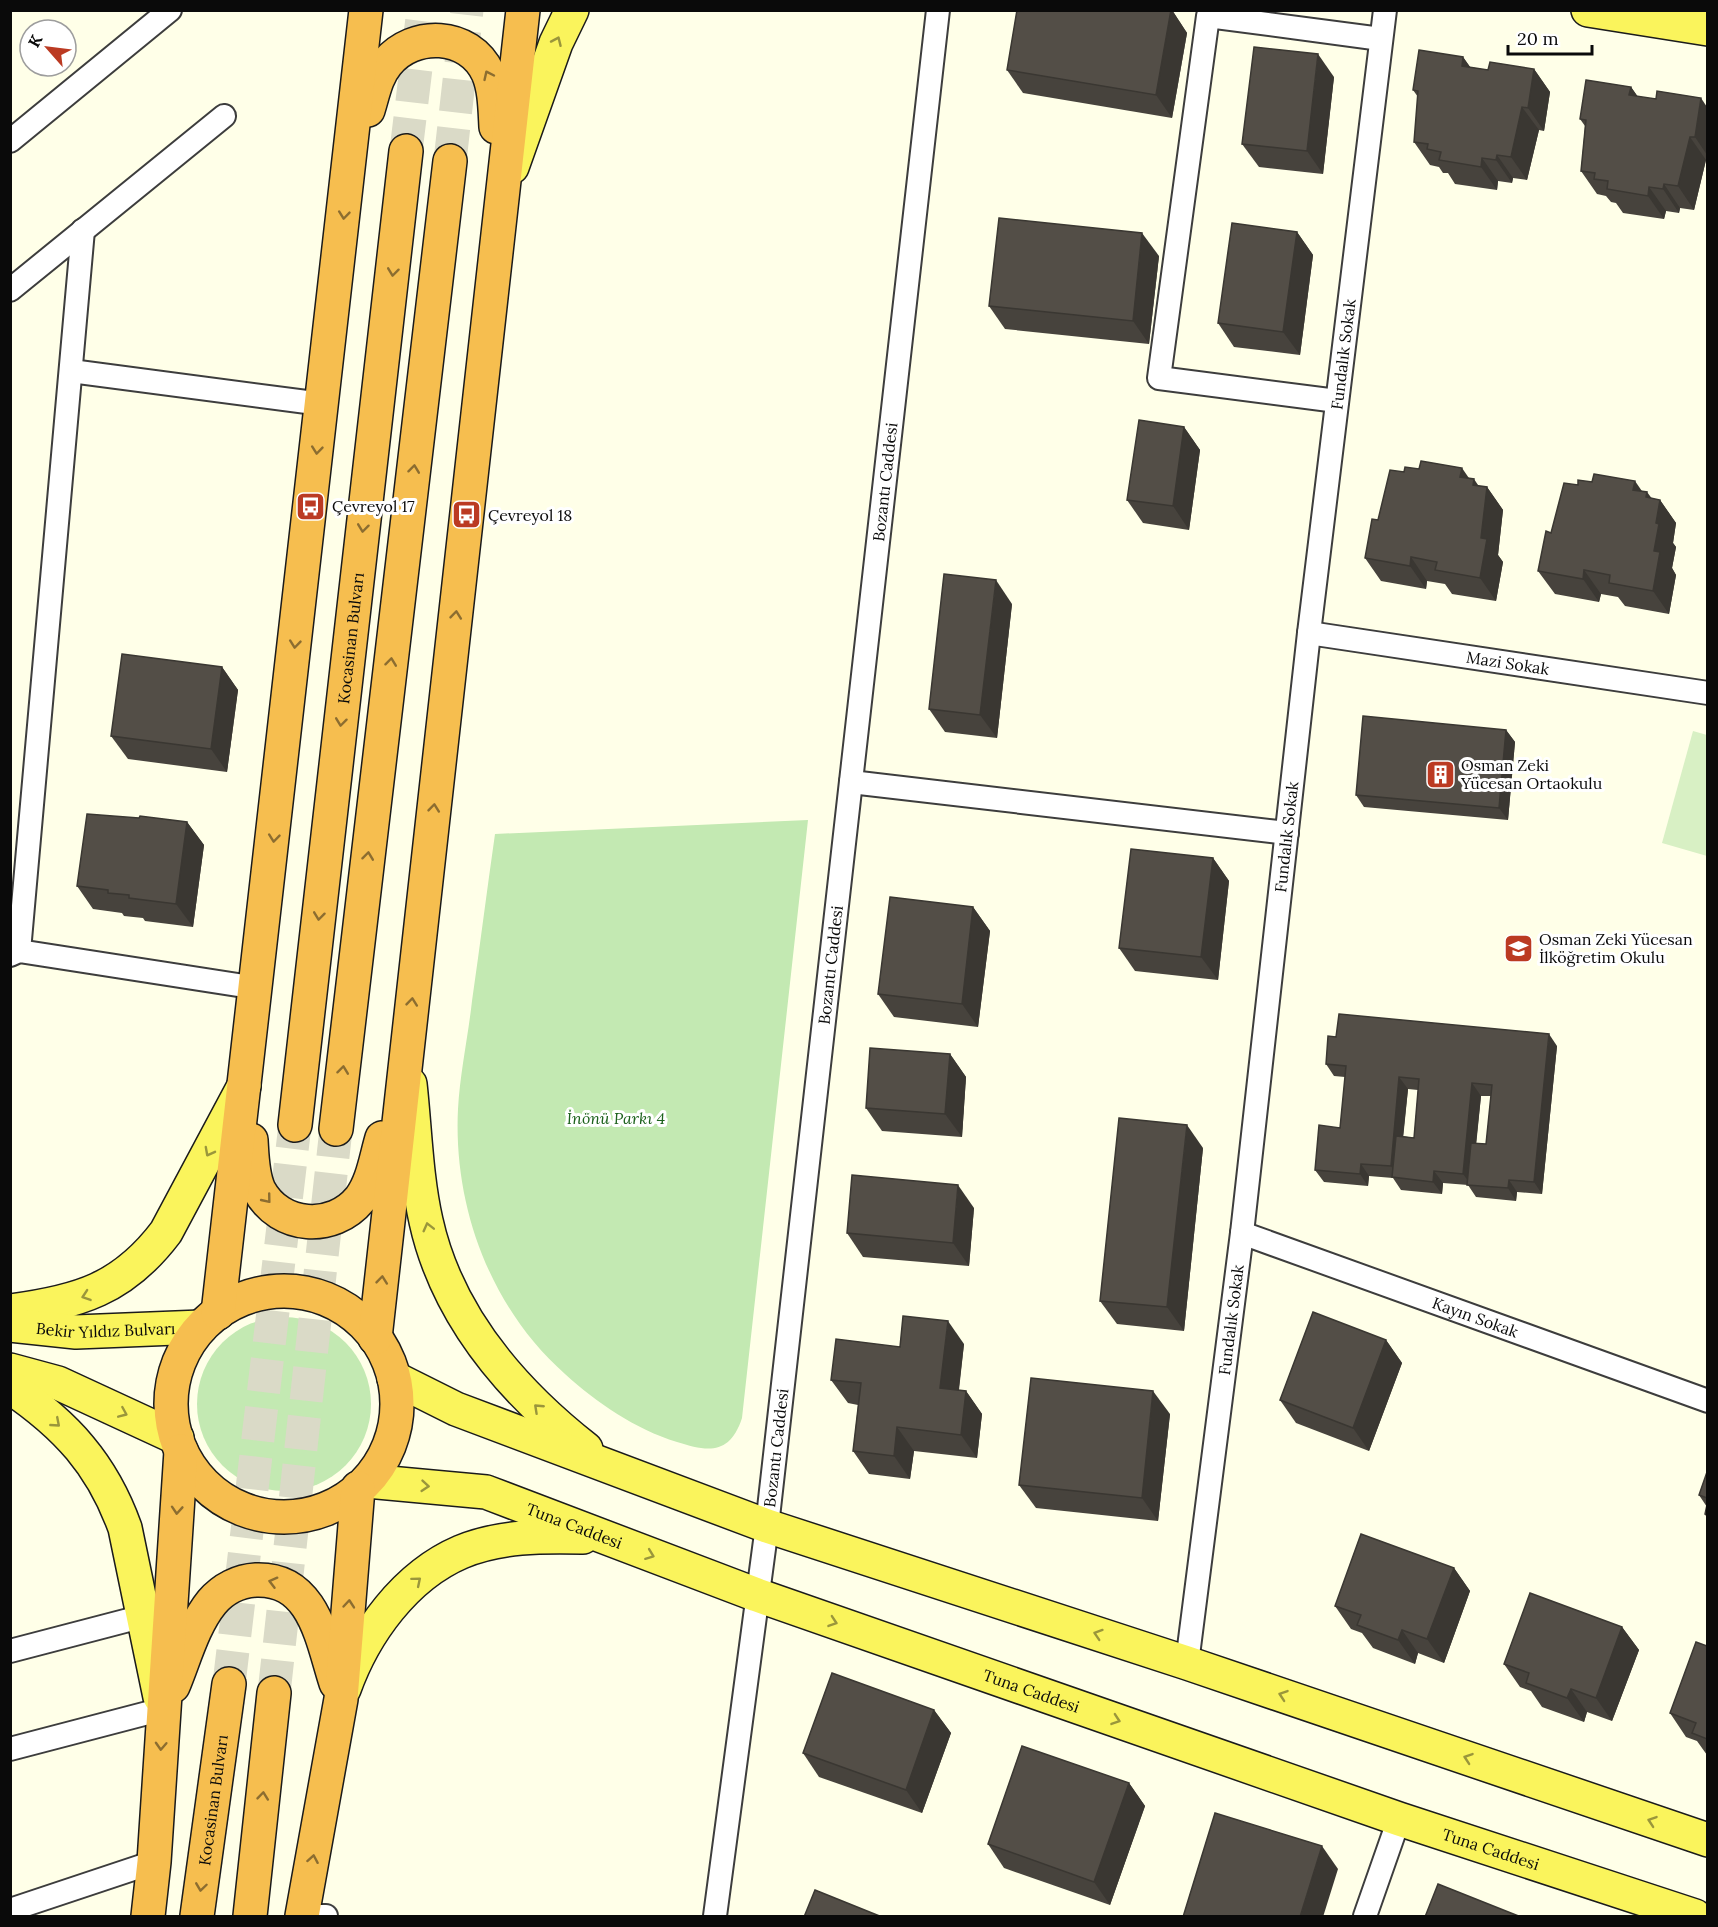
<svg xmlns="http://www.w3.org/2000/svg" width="1718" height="1927" viewBox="0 0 1718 1927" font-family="Lora,serif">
<rect width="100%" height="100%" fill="#ffffe8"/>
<g fill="#c3e9b2">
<path d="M 808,820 L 742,1418 C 730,1455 708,1452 677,1442 C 635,1429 597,1403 565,1374 C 491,1309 453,1207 458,1109 C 460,1073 468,1037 472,1001 C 480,945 487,890 495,834 Z"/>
<circle cx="284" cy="1404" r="87"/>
</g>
<polygon fill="#d8f0c4" points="1693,731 1707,735 1707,856 1662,843"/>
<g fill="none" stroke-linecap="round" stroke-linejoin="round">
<g stroke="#dadac7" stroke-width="33" stroke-dasharray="33 16" stroke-linecap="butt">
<polyline points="406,151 423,10"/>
<polyline points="450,161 467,10"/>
<polyline points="229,1684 295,1125"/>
<polyline points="274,1693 336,1129"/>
</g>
<defs>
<g id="street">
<polyline points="10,141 170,10"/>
<polyline points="10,290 224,116"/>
<polyline points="71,371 322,404"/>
<polyline points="1337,401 1159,378 1208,16 1381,39"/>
<path id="s1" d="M 1309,633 L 1708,693"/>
<polyline points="851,782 1287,833"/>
<polyline points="19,951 83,230"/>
<polyline points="10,955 19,951 257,988"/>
<path id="s2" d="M 1242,1233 L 1708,1401"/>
<polyline points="10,1651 144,1616"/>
<path id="s3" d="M 1187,1663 L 1242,1233 L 1309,633 L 1385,10"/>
<polyline points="10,1749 163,1709"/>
<polyline points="10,1910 154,1862"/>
<polyline points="303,1916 326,1916"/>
<path id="s4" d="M 715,1916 L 767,1526 L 938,10"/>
<polyline points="1365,1916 1399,1819"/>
</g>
<g id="primary">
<polyline points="1588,10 1708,29"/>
<polyline points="512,167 556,43 572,10"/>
<path d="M 410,1084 C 415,1129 416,1177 426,1221 C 447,1316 511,1390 586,1449"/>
<path d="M 10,1311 C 79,1302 123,1289 166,1232 L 244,1086"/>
<path id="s5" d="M 10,1325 L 76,1332 L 201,1327"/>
<polyline points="10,1370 58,1383 177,1438"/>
<polyline points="394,1378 456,1409 767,1526 1187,1663 1708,1840"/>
<path d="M 10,1387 C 66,1425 102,1464 125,1528 L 160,1697"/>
<path id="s6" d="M 367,1481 L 486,1492 L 757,1595 L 1399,1819 L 1695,1916"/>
<path d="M 344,1689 C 364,1633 405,1576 461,1552 C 499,1536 542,1536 583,1537"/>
</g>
<g id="highway">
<path d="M 368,110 C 373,94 376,76 387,63 C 413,31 469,32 488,73 C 495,89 495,109 496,127"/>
<path id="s7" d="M 295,1125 L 406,151"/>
<polyline points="336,1129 450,161"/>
<path d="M 251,1140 C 252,1156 252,1175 259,1190 C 280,1229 333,1232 360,1199 C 373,1182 376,1158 382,1138"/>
<circle cx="284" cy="1404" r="113"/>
<polyline points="218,1313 366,10"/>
<polyline points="375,1338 523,10"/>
<path d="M 173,1686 C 184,1660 193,1625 212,1602 C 223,1589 239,1581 256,1580 C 314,1578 322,1640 336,1683"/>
<polyline points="148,1916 154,1862 181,1451"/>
<path id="s8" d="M 197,1916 L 229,1684"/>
<polyline points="250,1916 274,1693"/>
<polyline points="302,1916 341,1699 358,1488"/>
</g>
</defs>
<use href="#street" stroke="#3d3d3d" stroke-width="26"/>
<use href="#primary" stroke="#1b1b1b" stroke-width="36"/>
<use href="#highway" stroke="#1b1b1b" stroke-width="36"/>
<use href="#street" stroke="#fff" stroke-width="22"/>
<use href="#primary" stroke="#faf45c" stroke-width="33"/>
<use href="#highway" stroke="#f6be4f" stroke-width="33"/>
</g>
<g fill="#47433d" fill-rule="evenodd">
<polygon points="1017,10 1172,10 1187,33 1172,118 1023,93 1007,70"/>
<polygon points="1463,57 1470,67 1488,70 1534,69 1550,92 1544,131 1539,130 1527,180 1513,178 1512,183 1498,181 1497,190 1455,184 1448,173 1443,173 1439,167 1430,165 1414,142 1418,97 1413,90"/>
<polygon points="1334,77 1323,174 1259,167 1242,144"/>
<polygon points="1631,87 1638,97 1707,107 1707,160 1706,160 1694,210 1680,208 1679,213 1666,211 1664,219 1623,213 1616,203 1611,202 1606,196 1597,194 1581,171 1585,126 1580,119"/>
<polygon points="1297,232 1313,255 1300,355 1234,347 1218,323"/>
<polygon points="1159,256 1149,344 1005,329 989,306"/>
<polygon points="1184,427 1200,450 1189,530 1143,523 1127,500"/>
<polygon points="1404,472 1469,478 1478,486 1487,487 1503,510 1498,555 1503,562 1496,601 1452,594 1445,584 1427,581 1426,589 1381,581 1365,558 1378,520"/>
<polygon points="1578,485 1660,500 1676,523 1673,543 1676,547 1672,568 1676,575 1669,614 1625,606 1618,597 1601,594 1599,602 1555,594 1538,571 1551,533"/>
<polygon points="1012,604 997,738 945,732 929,709"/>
<polygon points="222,667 238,690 227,772 128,759 111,736"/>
<polygon points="1506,730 1515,742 1508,820 1364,807 1356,795"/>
<polygon points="187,822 204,845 193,927 145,921 143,918 124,916 122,913 93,909 77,886"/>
<polygon points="1213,858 1229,881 1218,980 1135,971 1119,948"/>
<polygon points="973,907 990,931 978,1027 894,1017 878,994"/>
<path d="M 1336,1037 L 1557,1046 L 1542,1194 L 1517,1192 L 1516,1201 L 1476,1197 L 1468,1185 L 1443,1183 L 1442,1194 L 1401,1190 L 1393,1178 L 1369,1176 L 1368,1186 L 1324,1182 L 1315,1170 L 1340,1128 L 1345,1077 L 1334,1076 L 1326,1064 ZM 1408,1089 L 1418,1090 L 1414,1138 L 1403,1136 ZM 1481,1096 L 1491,1096 L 1486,1144 L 1476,1143 Z"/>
<polygon points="950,1054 966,1077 962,1137 882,1131 866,1108"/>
<polygon points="1203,1148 1184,1331 1117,1324 1100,1301"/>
<polygon points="974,1208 969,1266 863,1257 847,1233"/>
<polygon points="1386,1340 1402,1363 1369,1451 1296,1423 1280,1400"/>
<polygon points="964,1344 959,1390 966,1391 982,1414 977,1458 914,1451 910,1479 869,1474 853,1451 858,1405 848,1403 831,1380 900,1347"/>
<polygon points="1170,1414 1158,1521 1036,1508 1019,1485"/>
<polygon points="1707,1472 1707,1518 1705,1514 1707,1507 1699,1495"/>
<polygon points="1454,1568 1470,1591 1444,1663 1418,1653 1415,1664 1373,1648 1362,1633 1351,1629 1335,1606"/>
<polygon points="1622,1627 1639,1650 1612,1721 1587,1712 1584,1722 1542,1707 1531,1691 1520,1687 1504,1664"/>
<polygon points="1707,1646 1707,1755 1697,1741 1686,1737 1670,1713"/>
<polygon points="934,1710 951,1733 922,1813 819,1777 803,1753"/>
<polygon points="1129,1783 1145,1806 1110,1905 1004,1868 988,1844"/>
</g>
<g fill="#3a3732">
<polygon points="1171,10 1172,10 1187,33 1172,118 1156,95"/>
<polygon points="1318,54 1334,77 1323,174 1307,151"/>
<polygon points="1463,57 1480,81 1462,66"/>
<polygon points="1534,69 1550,92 1544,131 1528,108"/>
<polygon points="1631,87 1647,110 1629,95"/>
<polygon points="1701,98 1707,107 1707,155 1695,137"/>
<polygon points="1522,107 1539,130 1527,180 1511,157"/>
<polygon points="1690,137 1706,160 1694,210 1678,186"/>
<polygon points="1497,155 1513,178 1512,183 1496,160"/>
<polygon points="1482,158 1498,181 1497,190 1481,167"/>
<polygon points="1664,184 1680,208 1679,213 1663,189"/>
<polygon points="1649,187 1666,211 1664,219 1648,196"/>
<polygon points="1297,232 1313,255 1300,355 1283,332"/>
<polygon points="1142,233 1159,256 1149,344 1133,321"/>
<polygon points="1184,427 1200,450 1189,530 1173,506"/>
<polygon points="1462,468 1473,484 1474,479 1486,497 1487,487 1503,510 1498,555 1503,562 1496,601 1480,578 1481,538 1460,477"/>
<polygon points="1635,481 1646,497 1647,492 1659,508 1660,500 1676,523 1673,543 1676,547 1672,568 1676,575 1669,614 1653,591 1654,551 1633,490"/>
<polygon points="1411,557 1427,581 1426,589 1410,566"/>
<polygon points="1584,570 1601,594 1599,602 1583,579"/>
<polygon points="996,580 1012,604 997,738 980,715"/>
<polygon points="222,667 238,690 227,772 211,749"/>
<polygon points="1506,730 1515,742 1508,820 1499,808"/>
<polygon points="187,822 204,845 193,927 176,904"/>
<polygon points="1213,858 1229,881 1218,980 1201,957"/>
<polygon points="973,907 990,931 978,1027 962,1004"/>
<polygon points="1549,1034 1557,1046 1542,1194 1534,1182"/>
<polygon points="950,1054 966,1077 962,1137 945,1114"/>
<polygon points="1399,1077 1408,1089 1399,1179 1391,1166"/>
<polygon points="1472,1083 1481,1096 1472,1186 1463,1174"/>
<polygon points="1187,1125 1203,1148 1184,1331 1167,1307"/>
<polygon points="1361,1164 1369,1176 1368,1186 1360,1174"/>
<polygon points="1434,1171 1443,1183 1442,1194 1433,1182"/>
<polygon points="1509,1180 1517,1192 1516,1201 1508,1188"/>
<polygon points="958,1185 974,1208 969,1266 953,1243"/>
<polygon points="948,1321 964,1344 956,1412 940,1388"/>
<polygon points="1386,1340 1402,1363 1369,1451 1353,1428"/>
<polygon points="966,1391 982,1414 977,1458 961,1435"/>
<polygon points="1153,1391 1170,1414 1158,1521 1142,1498"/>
<polygon points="897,1427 914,1451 910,1479 894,1456"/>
<polygon points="1454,1568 1470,1591 1444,1663 1427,1639"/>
<polygon points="1622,1627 1639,1650 1612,1721 1596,1698"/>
<polygon points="1402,1630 1418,1653 1415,1664 1398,1640"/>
<polygon points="1571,1689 1587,1712 1584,1722 1567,1698"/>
<polygon points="934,1710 951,1733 922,1813 906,1790"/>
<polygon points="1129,1783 1145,1806 1110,1905 1094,1882"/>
<polygon points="1322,1846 1338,1869 1323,1917 1300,1917"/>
</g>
<g fill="#534e47" stroke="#3a3732" stroke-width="1.5">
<polygon points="1017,10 1171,10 1156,95 1007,70"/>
<polygon points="1254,47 1318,54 1307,151 1242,144"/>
<polygon points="1419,50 1463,57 1462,66 1488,70 1490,62 1534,69 1528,108 1522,107 1511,157 1497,155 1496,160 1482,158 1481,167 1439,160 1441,152 1427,149 1428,144 1414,142 1418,91 1413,90"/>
<polygon points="1586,80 1631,87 1629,95 1656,99 1657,91 1701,98 1695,137 1690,137 1678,186 1664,184 1663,189 1649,187 1648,196 1607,189 1608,181 1594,179 1595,173 1581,171 1586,120 1580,119"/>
<polygon points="999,218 1142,233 1133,321 989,306"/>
<polygon points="1232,223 1297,232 1283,332 1218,323"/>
<polygon points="1139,420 1184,427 1173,506 1127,500"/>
<polygon points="1421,461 1462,468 1460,477 1474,479 1473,485 1487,487 1481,538 1487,539 1480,578 1435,570 1437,562 1411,557 1410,566 1365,558 1372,519 1378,520 1390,470 1404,472 1405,467 1419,469"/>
<polygon points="1594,474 1635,481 1633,490 1647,492 1646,497 1660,500 1656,523 1659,524 1654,551 1660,552 1653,591 1609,583 1610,575 1584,570 1583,579 1538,571 1546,531 1551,533 1564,483 1578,485 1578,480 1592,482"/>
<polygon points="944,574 996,580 980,715 929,709"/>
<polygon points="122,654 222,667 211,749 111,736"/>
<polygon points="1363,716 1506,730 1499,808 1356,795"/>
<polygon points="87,814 139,818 140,816 187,822 176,904 129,898 129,895 108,893 108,890 77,886"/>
<polygon points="1131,849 1213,858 1201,957 1119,948"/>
<polygon points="890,897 973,907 962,1004 878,994"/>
<polygon points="1339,1014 1549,1034 1534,1182 1509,1180 1508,1188 1467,1185 1471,1143 1486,1144 1492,1085 1472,1083 1463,1174 1434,1171 1433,1182 1392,1177 1396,1136 1414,1138 1419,1079 1399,1077 1391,1166 1361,1164 1360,1174 1315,1170 1319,1125 1340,1128 1346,1066 1326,1064 1328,1036 1336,1037"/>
<polygon points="870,1048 950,1054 945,1114 866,1108"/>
<polygon points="1119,1118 1187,1125 1167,1307 1100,1301"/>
<polygon points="852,1175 958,1185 953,1243 847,1233"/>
<polygon points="1313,1312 1386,1340 1353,1428 1280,1400"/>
<polygon points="903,1316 948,1321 940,1388 966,1391 961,1435 897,1427 894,1456 853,1451 861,1383 831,1380 836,1339 900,1347"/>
<polygon points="1031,1378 1153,1391 1142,1498 1019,1485"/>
<polygon points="1707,1472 1707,1498 1699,1495"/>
<polygon points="1707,1505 1707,1515 1705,1514"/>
<polygon points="1361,1534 1454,1568 1427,1639 1402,1630 1398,1640 1357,1625 1361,1615 1335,1606"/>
<polygon points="1530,1593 1622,1627 1596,1698 1571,1689 1567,1698 1526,1683 1529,1673 1504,1664"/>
<polygon points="1696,1642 1707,1646 1707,1739 1692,1733 1696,1723 1670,1713"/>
<polygon points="832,1673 934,1710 906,1790 803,1753"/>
<polygon points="1022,1746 1129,1783 1094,1882 988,1844"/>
<polygon points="1215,1813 1322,1846 1300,1917 1183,1917"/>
<polygon points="1438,1884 1521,1917 1425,1917"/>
<polygon points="815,1890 882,1917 804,1917"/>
</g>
<defs><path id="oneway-chevron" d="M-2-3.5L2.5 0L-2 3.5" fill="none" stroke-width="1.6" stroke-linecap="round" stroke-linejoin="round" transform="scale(1.5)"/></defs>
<g stroke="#9a963b">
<use href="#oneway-chevron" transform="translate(557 41) rotate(-66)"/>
<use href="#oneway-chevron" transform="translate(209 1152) rotate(118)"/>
<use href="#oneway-chevron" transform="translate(428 1227) rotate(-104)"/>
<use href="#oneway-chevron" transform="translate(86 1296) rotate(161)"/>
<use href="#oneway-chevron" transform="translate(538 1408) rotate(-137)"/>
<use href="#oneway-chevron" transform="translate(123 1413) rotate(23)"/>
<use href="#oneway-chevron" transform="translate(56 1423) rotate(41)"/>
<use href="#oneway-chevron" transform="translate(425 1486) rotate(5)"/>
<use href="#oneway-chevron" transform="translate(650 1555) rotate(21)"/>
<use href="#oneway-chevron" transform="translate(417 1581) rotate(-40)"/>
<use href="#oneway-chevron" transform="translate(833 1622) rotate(19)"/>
<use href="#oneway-chevron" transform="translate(1098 1634) rotate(-162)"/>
<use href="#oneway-chevron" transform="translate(1283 1695) rotate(-161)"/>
<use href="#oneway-chevron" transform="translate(1116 1720) rotate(19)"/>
<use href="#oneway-chevron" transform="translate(1468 1758) rotate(-161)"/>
<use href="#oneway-chevron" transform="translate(1652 1821) rotate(-161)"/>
</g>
<g stroke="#8c6d30">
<use href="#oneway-chevron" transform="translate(488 75) rotate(-115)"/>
<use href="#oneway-chevron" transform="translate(344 215) rotate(96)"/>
<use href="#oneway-chevron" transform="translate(393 272) rotate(97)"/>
<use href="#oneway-chevron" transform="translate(317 450) rotate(96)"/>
<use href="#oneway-chevron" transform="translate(414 469) rotate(-83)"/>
<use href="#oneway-chevron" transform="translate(363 528) rotate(97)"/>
<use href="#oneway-chevron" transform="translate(456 615) rotate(-84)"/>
<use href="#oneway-chevron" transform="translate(295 644) rotate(96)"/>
<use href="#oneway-chevron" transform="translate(391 662) rotate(-83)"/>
<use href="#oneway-chevron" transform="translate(341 722) rotate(97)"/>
<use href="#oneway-chevron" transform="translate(434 808) rotate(-84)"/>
<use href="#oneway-chevron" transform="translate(274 838) rotate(96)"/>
<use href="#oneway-chevron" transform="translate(368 856) rotate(-83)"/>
<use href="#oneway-chevron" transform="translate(319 916) rotate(97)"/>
<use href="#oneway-chevron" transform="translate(412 1002) rotate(-84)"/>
<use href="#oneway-chevron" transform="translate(343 1070) rotate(-83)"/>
<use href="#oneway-chevron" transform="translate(267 1199) rotate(51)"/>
<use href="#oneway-chevron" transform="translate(382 1280) rotate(-84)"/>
<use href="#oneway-chevron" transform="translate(177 1510) rotate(94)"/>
<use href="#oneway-chevron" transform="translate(273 1582) rotate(-165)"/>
<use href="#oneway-chevron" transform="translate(349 1604) rotate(-85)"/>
<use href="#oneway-chevron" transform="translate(161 1746) rotate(93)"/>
<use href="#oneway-chevron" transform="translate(263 1796) rotate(-84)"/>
<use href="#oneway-chevron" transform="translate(313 1859) rotate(-80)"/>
<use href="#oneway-chevron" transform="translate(201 1887) rotate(98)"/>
</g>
<defs>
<symbol id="bus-square" viewBox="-11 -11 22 22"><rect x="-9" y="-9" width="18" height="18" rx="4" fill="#bb3a22" stroke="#fff"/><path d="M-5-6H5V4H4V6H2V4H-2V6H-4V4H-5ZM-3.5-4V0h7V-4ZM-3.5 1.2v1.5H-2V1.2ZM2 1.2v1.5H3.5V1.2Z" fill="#fff"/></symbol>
<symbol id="building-square" viewBox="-11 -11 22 22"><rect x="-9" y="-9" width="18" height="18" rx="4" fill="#bb3a22" stroke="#fff"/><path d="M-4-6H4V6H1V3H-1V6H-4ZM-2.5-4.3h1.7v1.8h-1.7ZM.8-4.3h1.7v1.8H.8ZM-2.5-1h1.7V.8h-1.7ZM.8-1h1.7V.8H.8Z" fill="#fff"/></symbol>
<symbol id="school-square" viewBox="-11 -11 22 22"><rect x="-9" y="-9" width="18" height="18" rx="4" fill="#bb3a22" stroke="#fff"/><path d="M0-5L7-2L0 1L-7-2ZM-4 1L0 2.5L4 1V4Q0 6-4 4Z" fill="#fff"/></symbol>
</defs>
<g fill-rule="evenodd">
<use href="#bus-square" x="294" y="490" width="33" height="33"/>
<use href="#bus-square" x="450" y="498" width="33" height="33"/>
<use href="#building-square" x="1424" y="758" width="33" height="33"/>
<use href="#school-square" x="1502" y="932" width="33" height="33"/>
</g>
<g text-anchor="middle" stroke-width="6" stroke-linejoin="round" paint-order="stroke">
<g font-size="16" fill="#0a0a0a" stroke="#fff">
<text dy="6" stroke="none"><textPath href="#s3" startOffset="1318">Fundalık Sokak</textPath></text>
<text dy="6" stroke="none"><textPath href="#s4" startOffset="1444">Bozantı Caddesi</textPath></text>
<text dy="6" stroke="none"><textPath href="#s7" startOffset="490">Kocasinan Bulvarı</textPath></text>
<text dy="6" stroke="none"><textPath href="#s1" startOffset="201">Mazi Sokak</textPath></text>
<text dy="6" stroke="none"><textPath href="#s3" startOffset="832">Fundalık Sokak</textPath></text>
<text dy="6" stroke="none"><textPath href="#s4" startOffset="958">Bozantı Caddesi</textPath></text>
<text dy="6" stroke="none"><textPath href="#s2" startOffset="248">Kayın Sokak</textPath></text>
<text dy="6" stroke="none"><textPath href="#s3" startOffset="346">Fundalık Sokak</textPath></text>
<text dy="6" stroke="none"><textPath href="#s5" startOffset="96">Bekir Yıldız Bulvarı</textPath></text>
<text dy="6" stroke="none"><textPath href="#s4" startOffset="472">Bozantı Caddesi</textPath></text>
<text dy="6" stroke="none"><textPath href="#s6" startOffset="214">Tuna Caddesi</textPath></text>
<text dy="6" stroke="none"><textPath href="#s6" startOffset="700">Tuna Caddesi</textPath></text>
<text dy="6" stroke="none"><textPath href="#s8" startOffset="117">Kocasinan Bulvarı</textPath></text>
<text dy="6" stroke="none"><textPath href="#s6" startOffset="1186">Tuna Caddesi</textPath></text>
</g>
<g font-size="16" fill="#0a0a0a" stroke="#fff" text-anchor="start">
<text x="332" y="512">Çevreyol 17</text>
<text x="488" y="521">Çevreyol 18</text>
<text x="1461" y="771">Osman Zeki<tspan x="1461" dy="18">Yücesan Ortaokulu</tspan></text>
<text x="1539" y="945">Osman Zeki Yücesan<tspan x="1539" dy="18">İlköğretim Okulu</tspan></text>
</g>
<g font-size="16" font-style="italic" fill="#1b611b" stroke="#fff">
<text x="616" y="1124">İnönü Parkı 4</text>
</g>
</g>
<rect width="1718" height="1927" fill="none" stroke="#0a0a0a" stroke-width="24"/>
<g transform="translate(48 48) rotate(298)"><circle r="28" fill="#ffffff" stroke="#9d9d9d" stroke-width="1.5"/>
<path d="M0-4.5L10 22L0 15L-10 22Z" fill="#bb3a22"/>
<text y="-9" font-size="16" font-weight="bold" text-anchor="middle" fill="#0a0a0a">K</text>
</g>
<path d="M1508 45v9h84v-9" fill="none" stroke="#0a0a0a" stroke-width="3"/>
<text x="1517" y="45" font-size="18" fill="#0a0a0a" stroke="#ffffff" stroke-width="4.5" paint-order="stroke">20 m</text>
</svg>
